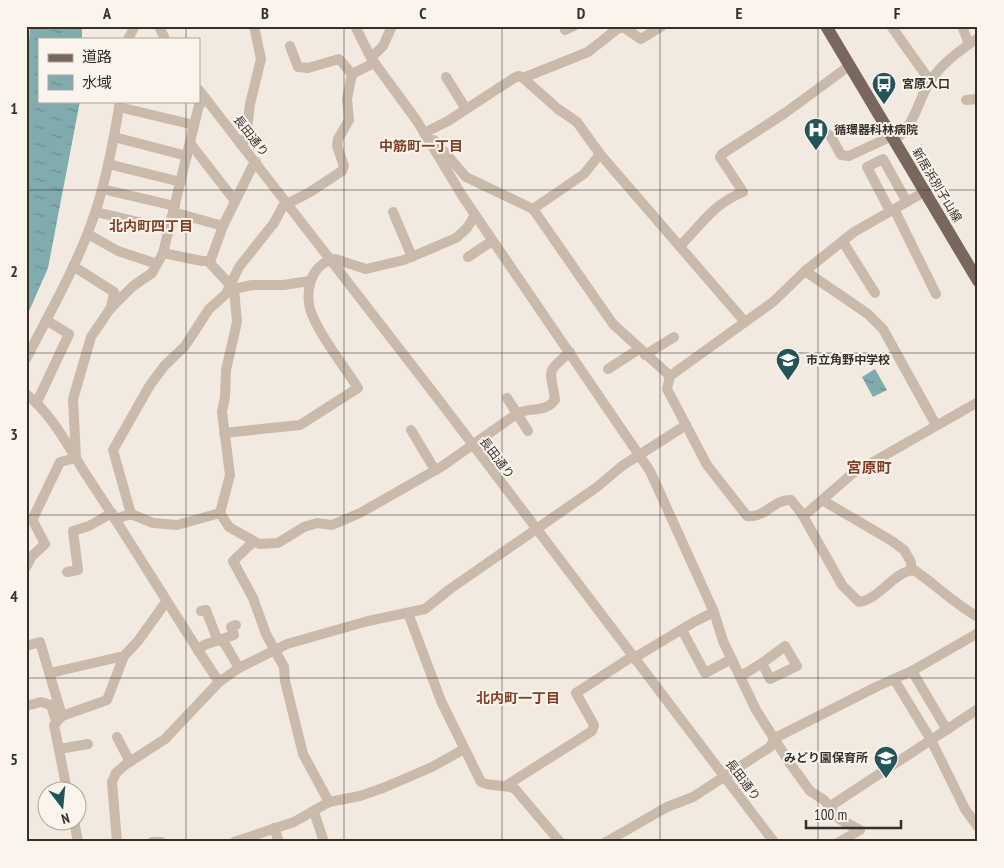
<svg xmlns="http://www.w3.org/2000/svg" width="1004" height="868" viewBox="0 0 1004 868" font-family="'PT Sans Narrow','Noto Sans JP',sans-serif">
<defs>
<pattern id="water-ripples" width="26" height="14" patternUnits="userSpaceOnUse" patternTransform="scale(1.25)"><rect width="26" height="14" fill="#80acae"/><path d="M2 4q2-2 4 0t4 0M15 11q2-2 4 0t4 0" fill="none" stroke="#6a8c8e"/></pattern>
</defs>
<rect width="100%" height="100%" fill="#f2eae0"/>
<g fill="url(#water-ripples)">
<polygon points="30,26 82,26 82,39 39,39 39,101 80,101 48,268 26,318 26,87"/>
<polygon points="875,369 887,390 873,397 862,377"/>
</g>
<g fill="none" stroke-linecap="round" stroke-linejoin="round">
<g stroke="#cabaac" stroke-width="10">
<polyline points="159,26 165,39"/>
<polyline points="355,26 371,58 417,121 463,197 650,471 714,612 723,641 756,710 789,762 810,791 824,800 839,819 860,830 839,842"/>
<polyline points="891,26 930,81"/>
<polyline points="962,26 969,44"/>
<polyline points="565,30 574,26"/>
<polyline points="128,39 135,26"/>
<polyline points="290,46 298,67 308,68 339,59 352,74"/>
<polyline points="371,58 383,46 392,26"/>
<polyline points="446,77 466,109"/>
<polyline points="523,78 558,109 577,122 600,154 745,322"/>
<polyline points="199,90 442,404 774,842"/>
<polyline points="966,100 978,99"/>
<polyline points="119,107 194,125"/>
<polyline points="424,133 448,121 514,78 519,76 523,78 588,52 617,29 623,27 641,39 662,26"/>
<polyline points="830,135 841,155 849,156 892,136"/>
<polyline points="114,137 187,156"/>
<path d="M 434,140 L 466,177 L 533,209 L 613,324 L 670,376 L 667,389 L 707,465 L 747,516 C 764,519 774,499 791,500 L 802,514 L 807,513 L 852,474 L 978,402"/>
<path d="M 894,140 C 915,127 918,99 931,80 C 942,63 962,49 978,38"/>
<polyline points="190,143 235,201"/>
<polyline points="242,145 246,138 250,104 261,59 254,26"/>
<polyline points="108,164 181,182"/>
<polyline points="102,189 175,206"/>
<polyline points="533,209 584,174 600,154"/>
<polyline points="894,209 936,294"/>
<polyline points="890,211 867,167 883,159 907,202"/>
<polyline points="96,212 169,229"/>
<polyline points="173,212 223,226"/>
<polyline points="393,212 412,257"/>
<polyline points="88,234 118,251 157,264"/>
<polyline points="843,242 875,293"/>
<path d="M 680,246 C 703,223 712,205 743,192 L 720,157 L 722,154 L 785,113 L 849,66"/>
<polyline points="163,253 202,261 208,261 211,259 223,226 252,167 256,162"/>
<polyline points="468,257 492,241"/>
<polyline points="208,261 234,289 252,285 283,285 310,281"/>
<polyline points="73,266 114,292 111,308"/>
<polyline points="805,271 868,314 883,329 936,425"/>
<polyline points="645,355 674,337"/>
<path d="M 26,359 C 50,312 78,264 95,213 C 107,177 114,139 120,101"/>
<polyline points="608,369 639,349"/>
<polyline points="670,376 773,302 805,271 854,232 926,191"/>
<path d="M 26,394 C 51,413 68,446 85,473 C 131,542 173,613 219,682"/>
<polyline points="507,398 528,431"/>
<polyline points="37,402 69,334 46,320"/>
<polyline points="411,430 435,470"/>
<path d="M 224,433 L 300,425 L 358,388 C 344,366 325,343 314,319 C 303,298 308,264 335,259 L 366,269 L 404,260 L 456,238 L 467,228 L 475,215"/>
<polyline points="822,500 892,541 904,550 911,562 911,570"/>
<polyline points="220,513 230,475 222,412 225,397 226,370 237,322 234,289"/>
<polyline points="131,514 113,450 150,385 165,365 185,346 209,309 226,294 239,267 274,223 283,206 310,192 342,171 344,166 337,146 338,139 349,120 347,99 352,74 374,63"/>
<path d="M 802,514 L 842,585 L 859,602 C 880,599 893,572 914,570 C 936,585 955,604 978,617"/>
<path d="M 115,519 L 131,514 L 153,523 L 177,525 L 220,513 L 229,527 L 259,544 L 278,543 L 304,527 L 317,523 L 332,525 L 360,513 L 441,467 L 518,413 C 531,407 545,413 555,400 C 551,369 544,374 570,352"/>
<polyline points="253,542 233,561 253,598 266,634 284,667 285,681 303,754 329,802"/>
<polyline points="26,567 32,556 45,544 33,521 34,516 60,462 76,458 73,399 91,337 110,309 133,286 152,273 163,253 199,105 206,99"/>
<polyline points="67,572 78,570 73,531 89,526 112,513"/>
<polyline points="201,611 206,610 216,636 225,644 239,668"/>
<path d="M 408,613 L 441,701 L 481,782 C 493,788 503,783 515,789 L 560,842"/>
<polyline points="682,630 705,673 732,659"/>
<polyline points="26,646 40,642 62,716 107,700 124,656"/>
<polyline points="198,651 204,645 234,635 231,627 236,625"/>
<polyline points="634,658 694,622 714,612"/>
<polyline points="912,671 947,730"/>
<polyline points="50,673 124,656 138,641 166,602"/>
<path d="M 740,676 C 756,668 771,657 785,646 L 797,666 L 770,679 L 762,663"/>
<polyline points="894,679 931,740 965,809 978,827"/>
<polyline points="26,706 41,702 51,705 55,718"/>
<polyline points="62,716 54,725 67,790"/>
<polyline points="117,737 130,762"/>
<polyline points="59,749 88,744"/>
<polyline points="507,785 592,731 594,725 576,693 633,656"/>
<polyline points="829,807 978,709"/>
<polyline points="314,812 324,842"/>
<polyline points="74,820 78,842"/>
<polyline points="274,828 279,842"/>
<polyline points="117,842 112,782 116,773 125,765 165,739 219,682 239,668 287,644 368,621 425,609 450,589 597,487 622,466 686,425"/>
<polyline points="152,842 161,842"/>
<polyline points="234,842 294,822 329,802 360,796 383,788 432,767 464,749"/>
<polyline points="606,842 667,807 693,797 770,747 775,738 878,686 912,671 978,633"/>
</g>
<polyline stroke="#79665c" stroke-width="12" points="826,26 978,281"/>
</g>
<path fill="none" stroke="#382f2b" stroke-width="1" stroke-opacity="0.55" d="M 186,26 L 186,39M 344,26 L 344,842M 502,26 L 502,842M 660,26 L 660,842M 818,26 L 818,842M 186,101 L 186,842M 26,190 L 978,190M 26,353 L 978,353M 26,515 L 978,515M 26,678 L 978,678"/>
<defs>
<symbol id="bus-pin" viewBox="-11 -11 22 30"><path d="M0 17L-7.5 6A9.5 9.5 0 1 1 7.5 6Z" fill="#225458" stroke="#faf4ec"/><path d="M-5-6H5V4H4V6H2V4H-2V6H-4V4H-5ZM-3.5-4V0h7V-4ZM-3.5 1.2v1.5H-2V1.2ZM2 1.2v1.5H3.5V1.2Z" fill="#fff"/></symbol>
<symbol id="hospital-pin" viewBox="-11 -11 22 30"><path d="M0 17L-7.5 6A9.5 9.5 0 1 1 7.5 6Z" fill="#225458" stroke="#faf4ec"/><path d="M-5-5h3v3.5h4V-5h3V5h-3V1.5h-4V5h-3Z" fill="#fff"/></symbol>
<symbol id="school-pin" viewBox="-11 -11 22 30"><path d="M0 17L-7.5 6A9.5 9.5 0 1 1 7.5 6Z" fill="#225458" stroke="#faf4ec"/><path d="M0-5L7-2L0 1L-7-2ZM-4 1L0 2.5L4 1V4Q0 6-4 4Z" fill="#fff"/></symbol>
</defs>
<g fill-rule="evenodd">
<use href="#bus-pin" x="870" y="70" width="28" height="38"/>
<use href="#hospital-pin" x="802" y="116" width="28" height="38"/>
<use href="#school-pin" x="774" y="346" width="28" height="38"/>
<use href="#school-pin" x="872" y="744" width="28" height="38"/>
</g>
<g text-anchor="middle" stroke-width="4" stroke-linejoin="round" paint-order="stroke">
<g font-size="12" font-weight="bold" fill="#382f2b" stroke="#faf4ec" text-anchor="start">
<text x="902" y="88">宮原入口</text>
<text x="834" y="134">循環器科林病院</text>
<text x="806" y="364">市立角野中学校</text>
<text x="868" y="762" text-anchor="end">みどり園保育所</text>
</g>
<g font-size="12" fill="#382f2b" stroke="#faf4ec">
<text transform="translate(251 136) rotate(52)" y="4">長田通り</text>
<text transform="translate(937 185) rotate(59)" y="4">新居浜別子山線</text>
<text transform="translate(497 458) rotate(53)" y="4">長田通り</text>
<text transform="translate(743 780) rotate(53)" y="4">長田通り</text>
</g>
<g font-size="14" font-weight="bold" fill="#843e27" stroke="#faf4ec">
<text x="421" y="151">中筋町一丁目</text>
<text x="151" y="231">北内町四丁目</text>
<text x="518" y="703">北内町一丁目</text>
</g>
<g font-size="15" font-weight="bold" fill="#843e27" stroke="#faf4ec">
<text x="869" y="473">宮原町</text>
</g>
</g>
<rect width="1004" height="868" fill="none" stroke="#faf4ec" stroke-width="55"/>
<rect x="38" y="38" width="162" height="65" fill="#faf4ec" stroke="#aca59f"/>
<rect x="48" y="54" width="25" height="8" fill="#79665c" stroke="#aca59f"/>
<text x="82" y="62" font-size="15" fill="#382f2b">道路</text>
<rect x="48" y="75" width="25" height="15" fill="url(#water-ripples)" stroke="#aca59f"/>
<text x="82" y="88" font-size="15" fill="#382f2b">水域</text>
<g transform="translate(62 806) rotate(164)"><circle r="24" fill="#faf4ec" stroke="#aca59f"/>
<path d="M0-4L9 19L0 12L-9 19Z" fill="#225458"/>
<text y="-8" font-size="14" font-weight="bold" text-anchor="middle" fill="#382f2b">N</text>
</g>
<path d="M806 820v8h95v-8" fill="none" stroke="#382f2b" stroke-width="2.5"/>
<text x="814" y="820" font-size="15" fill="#382f2b" stroke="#faf4ec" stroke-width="4" paint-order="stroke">100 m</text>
<rect x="28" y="28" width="948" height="812" fill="none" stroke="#382f2b" stroke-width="2"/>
<g font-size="16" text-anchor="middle" font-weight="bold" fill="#382f2b">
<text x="107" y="19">A</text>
<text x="265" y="19">B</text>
<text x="423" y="19">C</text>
<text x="581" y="19">D</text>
<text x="739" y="19">E</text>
<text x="897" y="19">F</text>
<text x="14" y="114">1</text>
<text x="14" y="277">2</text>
<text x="14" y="440">3</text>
<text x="14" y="602">4</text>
<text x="14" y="765">5</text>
</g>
</svg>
